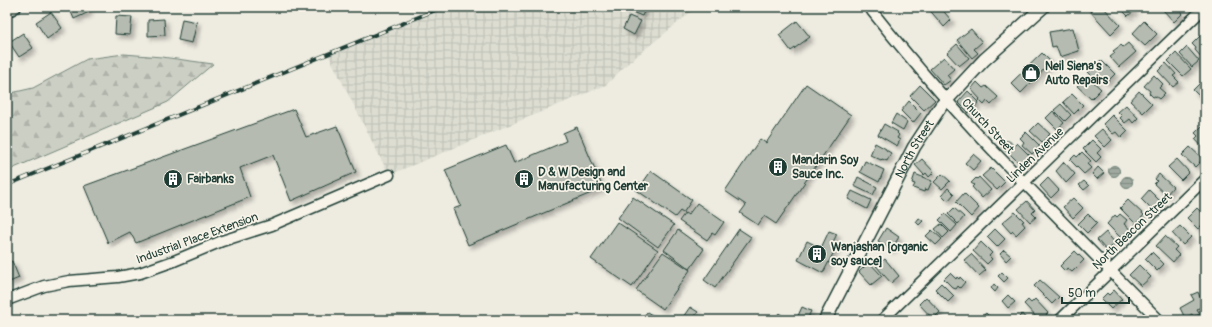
<svg xmlns="http://www.w3.org/2000/svg" width="1212" height="327" viewBox="0 0 1212 327" font-family="Pangolin,sans-serif">
<defs>
<pattern id="industrial-grid" width="8" height="8" patternUnits="userSpaceOnUse"><rect width="8" height="8" fill="#ddddd2"/><path d="M0 4h8M4 0v8" fill="none" stroke="#bdbfb5"/></pattern>
<pattern id="forest-firs" width="22" height="20" patternUnits="userSpaceOnUse"><rect width="22" height="20" fill="#cccfc4"/><path d="M5 1l3.5 6h-7zM16 11l3.5 6h-7z" fill="#afb3a9"/></pattern>
<pattern id="water-rules" width="6" height="5" patternUnits="userSpaceOnUse"><rect width="6" height="5" fill="#9fa99f"/><path d="M0 2.5h6" fill="none" stroke="#818b82"/></pattern>
<filter id="shadow"><feDropShadow dx="3.5" dy="3.5" stdDeviation="2" flood-color="#0004"/></filter>
</defs>
<rect width="100%" height="100%" fill="#eeece1"/>
<filter id="ink" filterUnits="userSpaceOnUse"><feTurbulence type="fractalNoise" baseFrequency=".025" numOctaves="2"/><feDisplacementMap in="SourceGraphic" scale="8" xChannelSelector="R" yChannelSelector="G"/><feConvolveMatrix kernelMatrix="1 2 1 2 8 2 1 2 1" color-interpolation-filters="sRGB"/></filter>
<g filter="url(#ink)">
<polygon fill="url(#industrial-grid)" points="442,7 697,7 627,64 606,85 389,175 328,54"/>
<polygon fill="url(#forest-firs)" stroke="#76867c" points="124,54 162,57 213,64 168,102 7,171 7,94 33,88 87,59"/>
<g fill="url(#water-rules)" stroke="#6c7e74">
<circle cx="1007" cy="146" r="5.5"/>
<circle cx="1114" cy="171" r="5.5"/>
<circle cx="1127" cy="182" r="5.5"/>
</g>
<g fill="#b5bbb0" stroke="#1f3d34" filter="url(#shadow)">
<polygon points="69,7 87,7 89,12 74,19"/>
<polygon points="635,7 646,7 642,16 632,12"/>
<polygon points="927,7 940,7 951,20 944,27"/>
<polygon points="1091,7 1103,7 1120,25 1111,34 1089,10"/>
<polygon points="1119,7 1132,7 1135,10 1128,16"/>
<polygon points="1167,7 1176,7 1183,13 1174,22 1163,10"/>
<polygon points="51,12 62,28 47,39 36,22"/>
<polygon points="116,16 132,17 130,35 115,34"/>
<polygon points="629,16 641,21 634,35 623,29"/>
<polygon points="164,19 165,35 148,36 148,20"/>
<polygon points="182,19 197,22 192,43 178,40"/>
<polygon points="797,21 810,37 791,51 779,35"/>
<polygon points="1144,21 1157,34 1145,46 1132,34"/>
<polygon points="1073,28 1079,51 1060,57 1056,46 1052,47 1049,32"/>
<polygon points="971,29 982,42 974,49 978,53 972,58 957,40"/>
<polygon points="23,33 33,48 19,57 9,42"/>
<polygon points="1200,36 1205,40 1205,56 1203,59 1195,50 1196,48 1192,44"/>
<polygon points="1128,43 1136,52 1119,67 1110,57 1115,53 1113,51 1121,45 1123,47"/>
<polygon points="957,44 969,58 959,66 947,53"/>
<polygon points="1187,47 1199,61 1192,67 1180,54"/>
<polygon points="1042,53 1051,62 1021,93 1011,83"/>
<polygon points="1176,53 1191,69 1183,76 1168,61"/>
<polygon points="944,57 954,69 947,75 951,80 944,85 930,69"/>
<polygon points="1101,60 1115,74 1106,83 1099,77 1096,80 1088,72"/>
<polygon points="1166,63 1176,74 1173,76 1179,82 1173,87 1158,71"/>
<polygon points="1154,75 1163,84 1159,88 1165,93 1159,99 1155,96 1153,97 1149,93 1150,91 1144,86"/>
<polygon points="1087,76 1101,89 1091,99 1077,86"/>
<polygon points="977,82 983,88 986,86 998,97 991,105 987,101 984,105 979,100 980,99 971,89"/>
<polygon points="1201,82 1205,87 1205,90 1199,96 1193,90"/>
<polygon points="806,84 851,115 776,224 764,216 758,225 740,213 746,205 725,191 760,139 766,143"/>
<polygon points="920,85 935,100 924,110 910,96"/>
<polygon points="968,91 979,102 969,113 958,102"/>
<polygon points="1139,91 1152,104 1143,113 1130,101"/>
<polygon points="1072,94 1083,105 1074,114 1063,102"/>
<polygon points="909,101 921,113 913,123 901,111"/>
<polygon points="1061,104 1071,115 1065,121 1054,110"/>
<polygon points="1126,105 1138,118 1133,123 1130,119 1125,123 1120,118 1122,116 1118,112"/>
<polygon points="294,109 306,137 337,126 356,172 291,201 273,155 240,168 250,197 136,243 130,232 108,243 84,186"/>
<polygon points="1053,111 1064,123 1057,129 1046,118"/>
<polygon points="896,114 907,122 903,130 891,123"/>
<polygon points="1112,115 1128,131 1121,138 1116,132 1113,134 1103,124"/>
<polygon points="1038,123 1050,134 1042,142 1030,131"/>
<polygon points="884,124 898,132 897,133 899,135 897,138 900,140 897,146 878,135"/>
<polygon points="1204,124 1205,126 1205,150 1195,139 1198,136 1195,133"/>
<polygon points="577,127 603,188 468,245 453,209 461,206 445,170 506,145 514,163 566,141 563,133"/>
<polygon points="1102,129 1112,140 1105,147 1094,136"/>
<polygon points="1026,132 1040,146 1032,154 1022,145 1024,142 1020,138"/>
<polygon points="1092,140 1101,149 1097,153 1101,157 1096,162 1083,149"/>
<polygon points="875,143 886,149 886,150 891,153 887,161 882,159 881,160 870,155"/>
<polygon points="1017,143 1032,158 1023,167 1008,152"/>
<polygon points="1190,147 1203,159 1195,167 1182,155"/>
<polygon points="1082,152 1091,161 1087,164 1091,168 1084,174 1070,160 1075,155 1077,157"/>
<polygon points="973,154 981,161 973,170 965,163"/>
<polygon points="922,159 934,172 929,177 926,173 924,175 915,165"/>
<polygon points="1177,159 1189,172 1181,180 1168,167"/>
<polygon points="865,161 884,170 879,182 860,172"/>
<polygon points="1064,162 1075,174 1066,183 1056,171"/>
<polygon points="1098,167 1104,173 1097,179 1092,174"/>
<polygon points="991,168 1005,182 997,190 982,176"/>
<polygon points="651,171 692,200 683,213 680,211 675,217 635,189 639,182 642,184"/>
<polygon points="915,174 932,181 928,190 925,189 924,192 913,188 915,184 912,183"/>
<polygon points="942,174 950,181 942,189 934,182"/>
<polygon points="1159,174 1173,187 1166,195 1154,184 1157,181 1155,179"/>
<polygon points="858,177 877,187 873,195 854,186"/>
<polygon points="979,177 991,190 982,198 972,187 974,185 971,183 976,178 977,179"/>
<polygon points="1048,178 1059,190 1051,198 1040,186"/>
<polygon points="1084,181 1089,186 1084,190 1079,185"/>
<polygon points="948,188 954,194 948,201 942,195"/>
<polygon points="1149,190 1163,204 1154,212 1141,199"/>
<polygon points="852,191 871,200 867,209 848,199"/>
<polygon points="964,193 979,208 971,217 956,202"/>
<polygon points="633,197 674,225 658,247 618,218"/>
<polygon points="1073,198 1083,208 1073,218 1063,207"/>
<polygon points="1128,200 1144,215 1136,224 1120,208"/>
<polygon points="1027,201 1035,210 1032,213 1036,217 1030,222 1018,209"/>
<polygon points="697,203 724,222 715,235 712,233 707,240 679,221 685,213 688,215"/>
<polygon points="954,208 964,217 958,224 948,214"/>
<polygon points="1197,208 1205,216 1205,222 1198,229 1187,218"/>
<polygon points="1015,212 1024,221 1022,222 1025,226 1016,235 1013,231 1011,233 1002,223"/>
<polygon points="945,214 957,225 951,232 939,220"/>
<polygon points="1088,214 1097,223 1087,233 1078,224"/>
<polygon points="1120,214 1127,220 1124,224 1130,229 1121,238 1107,224 1115,215 1117,217"/>
<polygon points="919,218 923,221 919,225 916,222"/>
<polygon points="617,222 658,250 632,287 591,259"/>
<polygon points="941,224 949,232 943,238 935,229"/>
<polygon points="1180,226 1191,237 1183,245 1172,233"/>
<polygon points="886,228 899,237 891,250 878,241"/>
<polygon points="739,229 751,237 715,288 704,280"/>
<polygon points="995,229 1005,239 997,247 987,237"/>
<polygon points="678,230 704,249 690,269 664,250"/>
<polygon points="932,230 942,239 936,245 926,236"/>
<polygon points="829,231 837,234 833,242 838,244 823,273 798,260 807,241 821,248"/>
<polygon points="1106,232 1115,243 1107,251 1097,240"/>
<polygon points="1165,236 1177,247 1174,250 1179,255 1173,262 1156,246"/>
<polygon points="981,242 992,253 989,256 992,259 987,264 973,251"/>
<polygon points="1004,250 1011,256 1006,261 1000,254"/>
<polygon points="1075,251 1084,260 1072,272 1067,268 1065,271 1060,266"/>
<polygon points="663,252 690,270 663,309 636,290"/>
<polygon points="1152,252 1164,264 1157,271 1145,259"/>
<polygon points="971,254 986,270 979,276 964,260"/>
<polygon points="885,259 899,276 891,283 876,266"/>
<polygon points="12,261 19,278 7,283 7,264"/>
<polygon points="869,262 882,276 871,285 859,272"/>
<polygon points="1139,265 1151,277 1141,286 1129,275"/>
<polygon points="1002,272 1008,278 1004,282 998,276"/>
<polygon points="950,273 956,279 957,277 959,279 960,277 965,282 960,288 958,286 956,289 953,288 944,279"/>
<polygon points="1040,280 1059,297 1052,304 1034,286"/>
<polygon points="941,283 954,296 948,302 935,289"/>
<polygon points="994,284 998,288 995,292 991,288"/>
<polygon points="1114,290 1122,299 1111,309 1101,299 1107,293 1109,295"/>
<polygon points="1198,292 1200,297 1203,295 1205,298 1205,301 1202,303 1203,306 1197,309 1200,314 1193,317 1192,314 1185,318 1180,308 1194,300 1191,295"/>
<polygon points="1008,295 1015,302 1008,308 1002,301"/>
<polygon points="926,297 940,312 933,319 919,304"/>
<polygon points="1035,299 1048,313 1041,320 1039,320 1024,304 1028,300 1031,303"/>
<polygon points="690,307 698,312 692,320 687,320 683,317"/>
<polygon points="802,307 811,311 807,320 800,320 797,318"/>
<polygon points="647,312 657,318 655,320 641,320"/>
<polygon points="779,313 788,320 773,320"/>
<polygon points="986,313 993,320 981,320 980,318"/>
<polygon points="1022,314 1027,320 1018,320 1019,319 1018,318"/>
</g>
<g fill="none" stroke-linecap="round" stroke-linejoin="round">
<defs>
<g id="minor">
<path d="M 872,11 C 915,65 960,117 1008,166 C 1058,218 1109,269 1159,320"/>
<polyline points="7,12 16,7"/>
<polyline points="7,300 44,286 69,281 118,277 140,273 174,261 222,241 272,225 389,175"/>
<polyline points="882,320 1205,7"/>
<polyline points="1060,320 1205,179"/>
</g>
<g id="major">
<path id="s1" d="M 825,320 L 914,147 L 941,106 L 984,60 L 1043,7"/>
</g>
</defs>
<use href="#minor" stroke="#1f3d34" stroke-width="13"/>
<use href="#major" stroke="#1f3d34" stroke-width="15"/>
<use href="#minor" stroke="#f7f3e8" stroke-width="10"/>
<use href="#major" stroke="#f7f3e8" stroke-width="12"/>
<defs>
<polyline id="rail" points="7,185 443,7"/>
</defs>
<use href="#rail" stroke="#1f3d34" stroke-width="4"/>
<use href="#rail" stroke="#f7f3e8" stroke-width="2.5" stroke-dasharray="8" stroke-linecap="butt"/>
</g>
</g>
<defs>
<symbol id="shop-disc" viewBox="-11 -11 22 22"><circle r="9.5" fill="#1f3d34" stroke="#f7f3e8"/><path d="M-5-2.5h2.3a2.7 3.5 0 0 1 5.4 0H5L5.5 6h-11ZM-1.5-2.5h3a1.5 2.3 0 0 0-3 0Z" fill="#fff"/></symbol>
<symbol id="building-disc" viewBox="-11 -11 22 22"><circle r="9.5" fill="#1f3d34" stroke="#f7f3e8"/><path d="M-4-6H4V6H1V3H-1V6H-4ZM-2.5-4.3h1.7v1.8h-1.7ZM.8-4.3h1.7v1.8H.8ZM-2.5-1h1.7V.8h-1.7ZM.8-1h1.7V.8H.8Z" fill="#fff"/></symbol>
</defs>
<g fill-rule="evenodd">
<use href="#shop-disc" x="1020" y="62" width="22" height="22"/>
<use href="#building-disc" x="767" y="156" width="22" height="22"/>
<use href="#building-disc" x="162" y="168" width="22" height="22"/>
<use href="#building-disc" x="513" y="168" width="22" height="22"/>
<use href="#building-disc" x="806" y="243" width="22" height="22"/>
</g>
<g text-anchor="middle" stroke-width="3.5" stroke-linejoin="round" paint-order="stroke">
<g font-size="12" font-weight="bold" fill="#1f3d34" stroke="#f7f3e8" text-anchor="start">
<text x="1045" y="70">Neil Siena's<tspan x="1045" dy="14">Auto Repairs</tspan></text>
<text x="792" y="164">Mandarin Soy<tspan x="792" dy="14">Sauce Inc.</tspan></text>
<text x="538" y="176">D &amp; W Design and<tspan x="538" dy="14">Manufacturing Center</tspan></text>
<text x="187" y="183">Fairbanks</text>
<text x="831" y="251">Wanjashan [organic<tspan x="831" dy="14">soy sauce]</tspan></text>
</g>
<g font-size="12" fill="#1f3d34" stroke="#f7f3e8">
<text transform="translate(988 126) rotate(47)" y="4">Church Street</text>
<text dy="4" stroke="none"><textPath href="#s1" startOffset="193">North Street</textPath></text>
<text transform="translate(1035 155) rotate(-44)" y="4">Linden Avenue</text>
<text transform="translate(1132 231) rotate(-44)" y="4">North Beacon Street</text>
<text transform="translate(197 238) rotate(-20)" y="4">Industrial Place Extension</text>
</g>
</g>
<rect width="1212" height="327" fill="none" stroke="#f7f3e8" stroke-width="24"/>
<rect x="12" y="12" width="1188" height="303" fill="none" stroke="#1f3d34" stroke-width="1.5" filter="url(#ink)"/>
<path d="M1062 297v6h67v-6" fill="none" stroke="#1f3d34" stroke-width="2"/>
<text x="1068" y="297" font-size="12" fill="#1f3d34" stroke="#f7f3e8" stroke-width="3" paint-order="stroke">50 m</text>
</svg>
